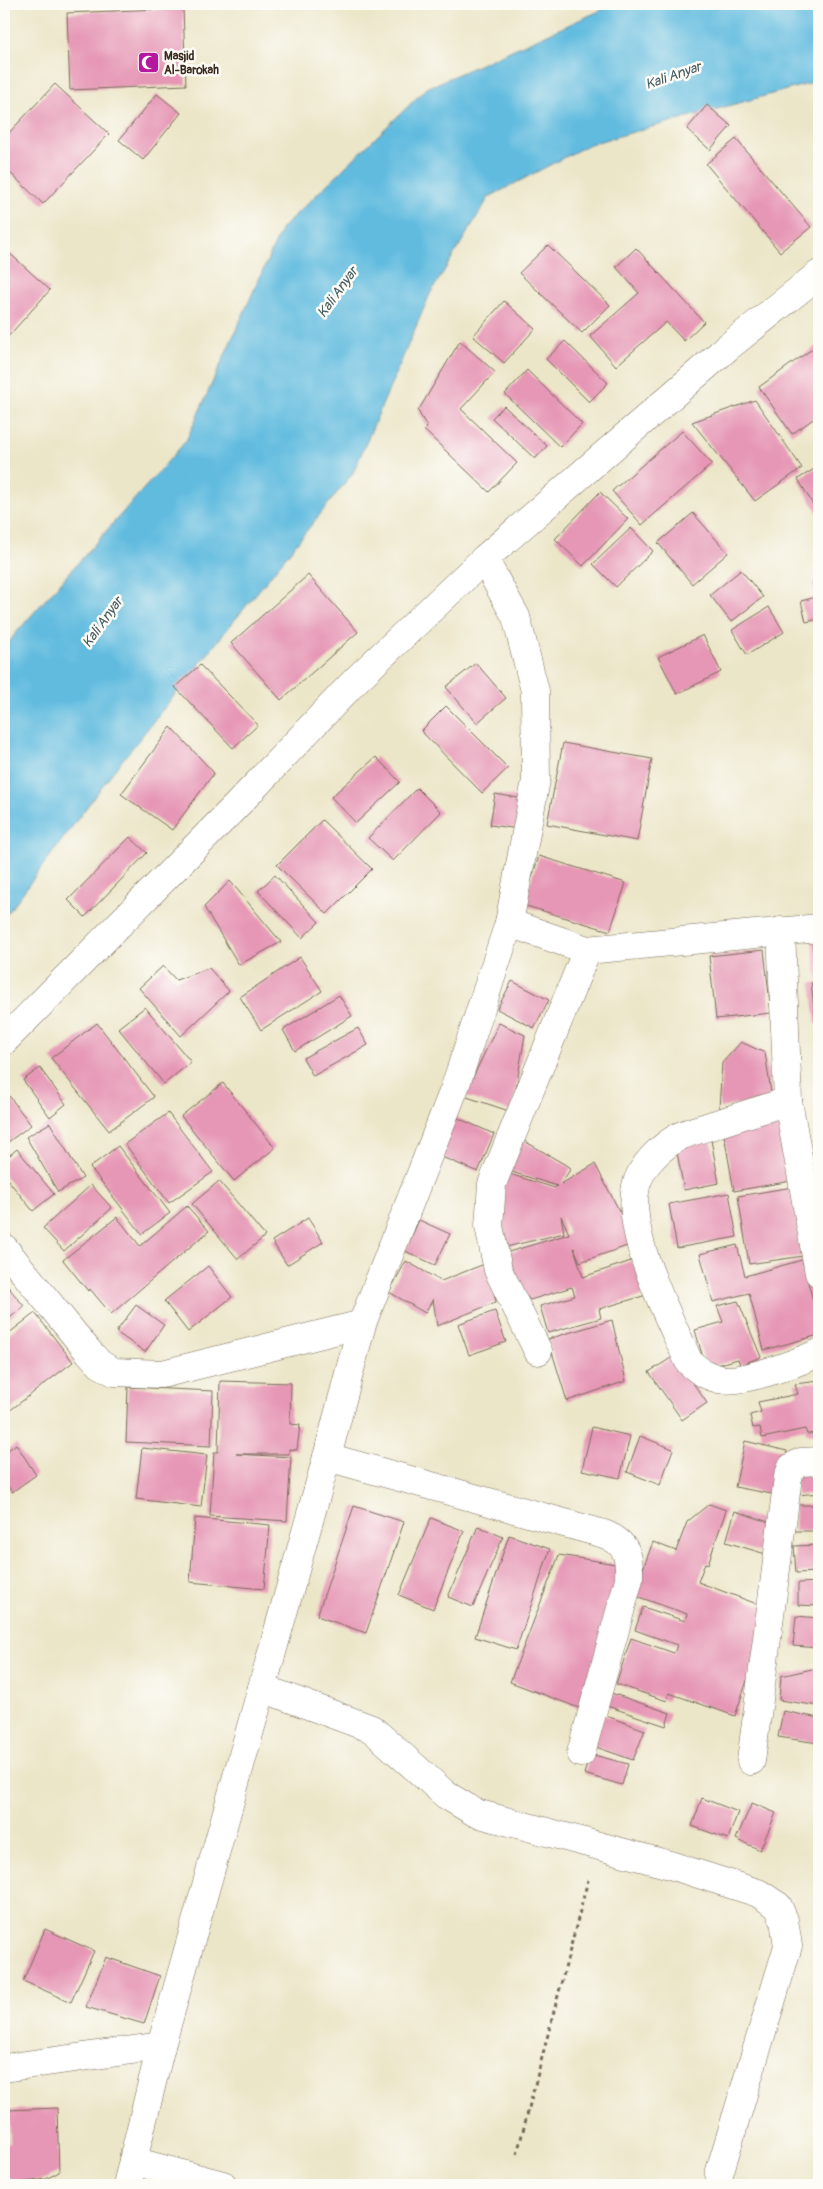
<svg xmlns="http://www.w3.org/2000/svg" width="823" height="2189" viewBox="0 0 823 2189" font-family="Pangolin,sans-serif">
<rect width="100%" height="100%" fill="#fdfcf7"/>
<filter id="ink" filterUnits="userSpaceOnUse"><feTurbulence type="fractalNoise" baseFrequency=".02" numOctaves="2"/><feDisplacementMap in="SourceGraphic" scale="10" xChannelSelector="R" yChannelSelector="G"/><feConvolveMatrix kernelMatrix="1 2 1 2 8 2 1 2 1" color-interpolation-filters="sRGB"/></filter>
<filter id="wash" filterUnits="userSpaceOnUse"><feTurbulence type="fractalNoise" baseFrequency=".0096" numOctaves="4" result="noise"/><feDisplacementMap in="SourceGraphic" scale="20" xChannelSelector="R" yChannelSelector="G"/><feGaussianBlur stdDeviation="1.12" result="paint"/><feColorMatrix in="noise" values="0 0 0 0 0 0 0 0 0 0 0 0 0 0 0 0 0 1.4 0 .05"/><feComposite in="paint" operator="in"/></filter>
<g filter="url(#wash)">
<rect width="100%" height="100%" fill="#ece6c9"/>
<polygon fill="#61bbdf" stroke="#4e727e" points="615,4 819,4 819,81 590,144 489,197 430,294 353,473 112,773 4,918 4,650 15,634 186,441 282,228 427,88"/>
<g id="blocks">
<g fill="#e697b5">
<polygon points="183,8 186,85 70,90 67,13"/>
<polygon points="55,84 109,134 43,204 4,167 4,138"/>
<polygon points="157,94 181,113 143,160 119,140"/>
<polygon points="707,105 731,126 710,150 687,129"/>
<polygon points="736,139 811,227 780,252 706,164"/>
<polygon points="548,245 610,305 582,333 519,273"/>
<polygon points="4,248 50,290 4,341"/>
<polygon points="636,248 704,322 684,341 666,322 616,366 590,336 639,293 616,267"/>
<polygon points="504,301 535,329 504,363 473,336"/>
<polygon points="460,341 495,372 461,409 517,463 489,492 424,430 427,427 418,411"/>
<polygon points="565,341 608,383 589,402 546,359"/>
<polygon points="819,344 819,415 792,434 759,387"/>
<polygon points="527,370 582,424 560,447 505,394"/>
<polygon points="755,400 802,468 755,501 692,422"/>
<polygon points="504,406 547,446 535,459 492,418"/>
<polygon points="682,431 712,464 642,525 612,491"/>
<polygon points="819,466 819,515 798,479"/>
<polygon points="600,492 628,519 583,566 555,539"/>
<polygon points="693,513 728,553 692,584 658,543"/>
<polygon points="631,528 653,551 616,587 593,564"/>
<polygon points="741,570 763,597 731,622 710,595"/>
<polygon points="308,575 358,632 281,700 231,643"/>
<polygon points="819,581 819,619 806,622 801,601 816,597 813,583"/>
<polygon points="769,607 784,632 747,655 732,630"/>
<polygon points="703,635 721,672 677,694 658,657"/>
<polygon points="476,663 506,698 477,723 446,687"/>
<polygon points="200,665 258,725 233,748 175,687"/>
<polygon points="446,706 508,768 482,793 421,731"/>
<polygon points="171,727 214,773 172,830 121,794"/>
<polygon points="563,743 652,759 637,841 547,824"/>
<polygon points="376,757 400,782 356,823 331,797"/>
<polygon points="417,788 441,812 393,861 368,838"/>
<polygon points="495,794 524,799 519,829 490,825"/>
<polygon points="322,820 372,869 327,914 277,865"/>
<polygon points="130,837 147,853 85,917 68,900"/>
<polygon points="539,856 626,883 610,931 523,905"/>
<polygon points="275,875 319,922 302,938 258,891"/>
<polygon points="230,881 281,942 239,965 204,907"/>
<polygon points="819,941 819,980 818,980 812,942"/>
<polygon points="764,950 771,1013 716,1019 709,956"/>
<polygon points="300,957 322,991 261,1030 240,997"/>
<polygon points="163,966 176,980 209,968 229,991 181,1036 139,988"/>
<polygon points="512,981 549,1000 534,1028 497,1009"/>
<polygon points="819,982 819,1024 816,1024 811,983"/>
<polygon points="339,995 352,1016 295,1051 283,1030"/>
<polygon points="145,1007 191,1062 164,1084 118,1028"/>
<polygon points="97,1023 154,1097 109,1131 51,1058"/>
<polygon points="499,1023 525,1035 512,1112 464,1096"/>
<polygon points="358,1028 368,1045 313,1076 303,1058"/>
<polygon points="741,1042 765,1053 772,1099 719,1108 722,1063"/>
<polygon points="40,1068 66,1104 50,1117 23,1080"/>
<polygon points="223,1083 275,1148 234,1181 181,1116"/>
<polygon points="4,1089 31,1125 4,1145"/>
<polygon points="168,1113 213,1172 169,1203 125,1144"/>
<polygon points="449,1114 494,1134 478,1172 432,1153"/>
<polygon points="786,1117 797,1180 734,1191 723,1129"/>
<polygon points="50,1123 83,1178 58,1192 26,1137"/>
<polygon points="521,1139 571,1168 561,1184 595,1164 636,1243 580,1262 574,1248 583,1277 631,1261 650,1294 599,1309 601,1318 548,1333 540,1306 575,1296 572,1287 530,1300 515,1282 505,1253 569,1234 561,1216 564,1233 502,1248 503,1172 555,1188 557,1186 502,1169"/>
<polygon points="711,1140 719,1183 684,1190 676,1147"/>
<polygon points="118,1146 170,1213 142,1234 90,1167"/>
<polygon points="17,1149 54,1194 33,1211 4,1175 4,1160"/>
<polygon points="219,1181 265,1236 238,1259 192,1204"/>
<polygon points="91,1185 112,1208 64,1251 43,1228"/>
<polygon points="799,1186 810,1255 749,1264 738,1196"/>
<polygon points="729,1193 737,1237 677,1248 669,1204"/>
<polygon points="187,1206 209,1231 111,1314 90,1289 88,1291 63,1260 117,1217 140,1246"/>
<polygon points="308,1218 323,1242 287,1265 272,1241"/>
<polygon points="419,1220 450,1234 435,1265 405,1251"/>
<polygon points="737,1245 745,1276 802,1260 819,1323 819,1335 764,1350 749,1293 713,1302 700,1254"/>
<polygon points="406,1261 441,1281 487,1263 496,1302 437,1326 433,1299 425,1313 389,1292"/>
<polygon points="208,1266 232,1297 188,1332 164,1301"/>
<polygon points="4,1282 24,1306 4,1323"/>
<polygon points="738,1301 761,1357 740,1365 738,1359 706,1368 695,1330 723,1322 717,1306"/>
<polygon points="136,1305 164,1325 145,1352 116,1332"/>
<polygon points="495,1311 506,1342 469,1355 458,1324"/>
<polygon points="35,1313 73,1362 4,1415 4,1337"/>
<polygon points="612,1320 626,1381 567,1401 548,1339"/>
<polygon points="674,1356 707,1403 682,1420 649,1372"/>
<polygon points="220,1381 291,1383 290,1424 300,1425 297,1450 289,1449 289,1454 236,1454 291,1457 287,1521 210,1516 214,1452 218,1452"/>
<polygon points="819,1381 819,1433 807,1434 805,1429 762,1438 760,1427 753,1428 750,1415 761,1412 758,1402 798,1394 795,1384"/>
<polygon points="128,1387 213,1391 211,1446 126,1442"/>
<polygon points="592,1427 630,1436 620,1478 582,1470"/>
<polygon points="640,1436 673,1449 660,1485 627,1472"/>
<polygon points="745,1441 787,1451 777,1495 735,1487"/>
<polygon points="16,1444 36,1475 12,1492 4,1480 4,1453"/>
<polygon points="142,1448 207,1455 201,1507 136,1499"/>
<polygon points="819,1470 819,1493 797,1495 795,1471"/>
<polygon points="709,1504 726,1510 708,1564 705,1563 698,1582 765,1607 755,1657 735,1716 669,1693 667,1701 616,1684 631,1638 674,1653 677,1645 635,1630 643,1607 685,1621 687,1614 633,1595 653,1542 676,1551 687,1522"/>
<polygon points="795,1505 819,1505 819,1531 794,1531"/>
<polygon points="354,1506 404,1522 366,1633 317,1616"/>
<polygon points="735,1511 778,1525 769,1555 726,1542"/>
<polygon points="195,1518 270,1525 264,1589 190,1582"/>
<polygon points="431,1518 464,1531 433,1609 399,1595"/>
<polygon points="478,1526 503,1537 473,1607 448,1597"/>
<polygon points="509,1535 550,1549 516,1650 475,1637"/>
<polygon points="819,1545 819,1572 796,1573 794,1546"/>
<polygon points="559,1555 628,1566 587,1711 510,1682"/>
<polygon points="819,1582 819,1606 798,1605 798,1583"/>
<polygon points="796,1616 819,1618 819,1648 793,1646"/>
<polygon points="812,1669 819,1669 819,1706 779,1700 781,1676"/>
<polygon points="611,1693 670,1713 666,1726 607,1706"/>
<polygon points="783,1711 819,1718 818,1743 778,1737"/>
<polygon points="604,1715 645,1730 633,1760 593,1746"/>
<polygon points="590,1754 628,1764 622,1785 584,1774"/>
<polygon points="702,1798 738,1812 728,1839 692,1826"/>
<polygon points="752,1803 776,1813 760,1850 736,1839"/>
<polygon points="45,1929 94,1951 71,2002 23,1981"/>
<polygon points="106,1957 160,1976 144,2024 86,2007"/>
<polygon points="57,2108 59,2172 46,2179 4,2185 4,2144 10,2143 9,2110"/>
</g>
</g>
</g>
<g filter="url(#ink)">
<use href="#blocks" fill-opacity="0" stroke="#796c5a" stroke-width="1"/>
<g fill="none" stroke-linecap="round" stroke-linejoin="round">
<defs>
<g id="minor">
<polyline points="509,923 587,950 819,928"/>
<polyline points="781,931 788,1101 819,1273"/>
<polyline points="4,1041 236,806 356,680 484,559 728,347 819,274"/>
<path d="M 788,1101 C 764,1109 740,1116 716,1124 C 705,1128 691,1131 680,1136 C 662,1146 641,1165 636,1186 C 625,1235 669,1317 689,1362 C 698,1370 706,1376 719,1379 C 742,1384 796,1363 819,1353"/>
<polyline points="4,1248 88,1351 100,1364 114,1372 162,1374 362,1324"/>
<polyline points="538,1351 498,1270 489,1226 492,1184 587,950"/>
<path d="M 327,1457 L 604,1534 C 627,1543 630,1556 629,1579 L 581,1753"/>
<polyline points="262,1688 372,1729 446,1795 476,1813 670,1865 758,1893 778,1906 784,1920 788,1946 719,2174"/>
<polyline points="751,1761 788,1477 792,1467 801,1462 819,1461"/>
<polyline points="4,2068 161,2046"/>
<polyline points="133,2161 223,2185"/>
<polyline points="127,2185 161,2046 327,1457 362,1324 455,1087 509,923 536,780 535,691 516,617 484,559"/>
</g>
</defs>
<use href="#minor" stroke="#796c5a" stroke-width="29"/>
<polyline stroke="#796c5a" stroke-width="3" stroke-dasharray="4 4" stroke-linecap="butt" points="517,2154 588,1880"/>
<use href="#minor" stroke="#fff" stroke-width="28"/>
</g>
</g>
<defs>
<symbol id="mosque-square" viewBox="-11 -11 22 22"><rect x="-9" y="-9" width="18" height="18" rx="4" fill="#b5179e" stroke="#fdfcf7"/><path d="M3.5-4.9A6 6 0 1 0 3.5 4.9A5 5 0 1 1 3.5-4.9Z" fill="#fff"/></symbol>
</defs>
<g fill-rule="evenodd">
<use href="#mosque-square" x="136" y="50" width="25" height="25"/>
</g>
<g text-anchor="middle" stroke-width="5" stroke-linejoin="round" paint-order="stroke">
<g font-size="12" font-weight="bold" fill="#3b2a1e" stroke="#fdfcf7" text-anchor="start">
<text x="164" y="60">Masjid<tspan x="164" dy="14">Al-Barokah</tspan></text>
</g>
<g font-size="14" font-style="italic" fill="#485d62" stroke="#fdfcf7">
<text transform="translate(673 75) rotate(-19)" y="5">Kali Anyar</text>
<text transform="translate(337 292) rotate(-54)" y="5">Kali Anyar</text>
<text transform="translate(102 622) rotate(-54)" y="5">Kali Anyar</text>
</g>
</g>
<rect width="823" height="2189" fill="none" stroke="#fdfcf7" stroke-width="20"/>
</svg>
